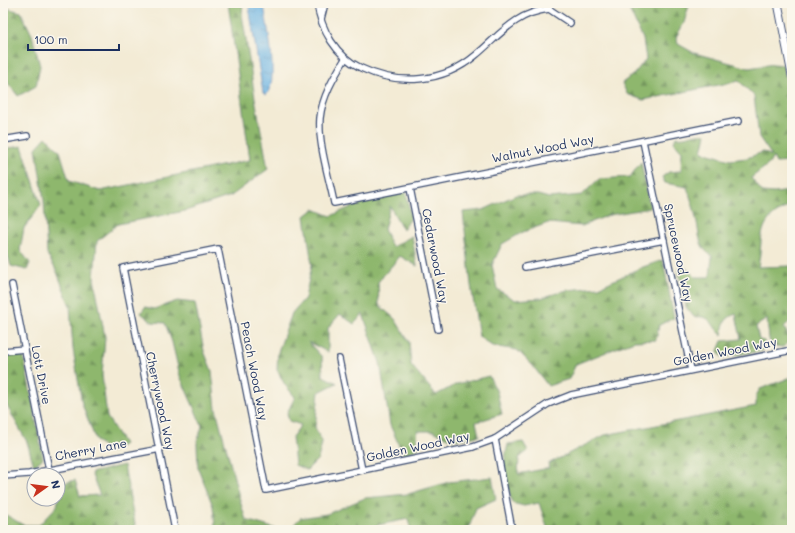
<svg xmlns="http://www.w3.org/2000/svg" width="795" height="533" viewBox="0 0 795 533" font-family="Mali,sans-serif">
<defs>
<pattern id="forest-firs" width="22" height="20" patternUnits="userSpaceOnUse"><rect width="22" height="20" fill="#8eb76d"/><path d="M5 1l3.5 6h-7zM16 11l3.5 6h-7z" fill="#73955d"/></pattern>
<pattern id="water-ripples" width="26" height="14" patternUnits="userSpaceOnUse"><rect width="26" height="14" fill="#6bb2e2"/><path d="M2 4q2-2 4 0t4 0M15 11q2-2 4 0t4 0" fill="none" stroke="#5791ba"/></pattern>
</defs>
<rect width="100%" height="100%" fill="#fbf7ec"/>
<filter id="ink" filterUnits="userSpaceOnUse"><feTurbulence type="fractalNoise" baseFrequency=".025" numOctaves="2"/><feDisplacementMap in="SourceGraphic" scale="8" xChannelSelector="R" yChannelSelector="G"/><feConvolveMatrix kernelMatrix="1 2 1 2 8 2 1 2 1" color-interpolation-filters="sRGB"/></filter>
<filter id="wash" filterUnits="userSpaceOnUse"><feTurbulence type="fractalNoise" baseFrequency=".012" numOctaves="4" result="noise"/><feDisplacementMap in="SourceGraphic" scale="16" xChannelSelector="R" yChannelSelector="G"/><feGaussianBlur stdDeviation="0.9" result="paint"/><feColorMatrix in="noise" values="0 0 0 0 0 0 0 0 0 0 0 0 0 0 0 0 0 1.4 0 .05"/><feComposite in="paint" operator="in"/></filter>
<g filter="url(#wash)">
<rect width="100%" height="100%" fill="#f3ebd5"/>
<g fill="url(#forest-firs)" stroke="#547366">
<polygon points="228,3 243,3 242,14 255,98 268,169 231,196 185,211 118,224 97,241 94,279 105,337 102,375 107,417 124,444 112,452 96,441 82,404 73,349 70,306 57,272 47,254 44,201 36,148 46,137 60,151 69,181 100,191 250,160"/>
<path d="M 626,3 L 686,3 L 689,5 L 684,23 L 676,37 L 678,44 L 694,53 L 749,68 L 774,64 L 783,65 L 792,104 L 792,162 L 776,163 L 773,157 L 769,164 L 751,178 L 762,192 L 774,193 L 792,191 L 792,205 C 755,220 764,235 758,267 L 792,266 L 792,319 L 784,327 L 791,341 L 783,347 L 772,346 L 769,339 L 767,319 L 756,326 L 759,340 L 765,341 L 762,351 L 722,357 L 718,351 L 722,341 L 741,339 L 736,314 C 725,318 723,323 722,335 C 710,325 713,315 694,317 L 686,307 L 678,269 L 686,268 L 695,277 L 710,277 L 712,256 C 697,247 700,233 696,218 C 694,207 690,197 687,187 L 665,183 L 662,177 L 669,172 L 681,171 L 682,151 L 674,142 L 676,137 C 687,139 694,132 706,134 L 702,152 L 730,160 L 747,158 L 763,152 L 772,156 L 759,137 L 754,96 L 739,81 L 643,100 L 627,94 L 622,83 L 634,74 L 646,59 L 643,39 Z"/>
<polygon points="6,8 21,12 32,35 40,66 36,86 18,96 7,82 3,83 3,10"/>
<polygon points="22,146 41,205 24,228 20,250 30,263 27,270 11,266 3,240 3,149"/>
<polygon points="641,162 650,208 609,215 582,226 548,223 523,232 502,244 492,265 497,289 515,300 541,298 567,290 599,287 643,267 663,260 674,318 659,325 656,340 634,341 576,364 569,379 548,386 533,366 517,350 492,346 479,337 471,285 463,212 483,210 516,195 538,195 549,198 582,195 599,179 630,177"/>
<polygon points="406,192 411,218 403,230 390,206 384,229 392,247 412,236 417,266 400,256 378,282 379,305 395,319 409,342 411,365 436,395 457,384 489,376 497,392 502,414 476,422 479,436 453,440 433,431 417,431 418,449 403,454 390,425 380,363 363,314 354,324 340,314 328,328 328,352 308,342 322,357 323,376 337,383 319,392 315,427 322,443 318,459 307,470 295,465 292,437 301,425 289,421 287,413 295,397 285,385 277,370 278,352 292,313 305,298 312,265 305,216 314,209 331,216 362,202"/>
<polygon points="177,301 195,303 204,351 212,371 216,409 241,504 246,520 280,530 211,530 215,526 213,506 198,468 197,443 202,426 180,376 172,342 165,323 152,322 141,313 145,307 154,309"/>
<polygon points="23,353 43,458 34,466 27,442 3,399 3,358"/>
<polygon points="792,377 792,530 548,530 539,503 524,506 512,503 503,467 508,444 523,442 528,451 519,458 518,474 549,468 548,464 605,435 756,406 756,396 760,389"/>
<polygon points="124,465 136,530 3,530 3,513 23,525 39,525 57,506 61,484 75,480 80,496 100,495 91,473"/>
<polygon points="492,477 496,499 476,508 468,530 411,530 408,519 378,525 368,530 289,530 300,518 327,514 365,498 408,494 449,482"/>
</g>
<path fill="url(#water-ripples)" stroke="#4370a0" d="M 252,3 L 264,3 L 265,12 C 268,30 279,83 266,95 L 263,93 L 249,7 Z"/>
</g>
<g filter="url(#ink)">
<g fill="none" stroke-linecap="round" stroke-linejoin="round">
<defs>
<g id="minor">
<path d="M 317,3 C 321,30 336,56 361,68 C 399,86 443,83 476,55 C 500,35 515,13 549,9 L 570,23"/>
<polyline points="321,19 325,3"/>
<path d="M 345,59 C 334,77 322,97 320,118 C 318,144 329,177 334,203 L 739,121"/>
<polyline points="3,140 27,136"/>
<polyline points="643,141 691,370"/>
<polyline points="410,188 438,329"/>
<polyline points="525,267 664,240"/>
<polyline points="12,285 49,470"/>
<polyline points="3,351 25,349"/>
<polyline points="339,359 362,470"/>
<polyline points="495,439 512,530"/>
<polyline points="3,476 29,474 160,449"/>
<polyline points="175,530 123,268 218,249 266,490 473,447 495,439 548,404 571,395 792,350"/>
</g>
<polyline id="tertiary" points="778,3 792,75"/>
</defs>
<use href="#minor" stroke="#3b4b70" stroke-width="8"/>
<use href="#tertiary" stroke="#3b4b70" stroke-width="9"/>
<use href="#minor" stroke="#fff" stroke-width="5.5"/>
<use href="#tertiary" stroke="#fff" stroke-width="7"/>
</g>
</g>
<g text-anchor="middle" stroke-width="3" stroke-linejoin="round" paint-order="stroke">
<g font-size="12" fill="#1b2f5e" stroke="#fbf7ec">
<text transform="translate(543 149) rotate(-11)" y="4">Walnut Wood Way</text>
<text transform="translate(678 253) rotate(78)" y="4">Sprucewood Way</text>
<text transform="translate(435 256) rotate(79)" y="4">Cedarwood Way</text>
<text transform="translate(725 352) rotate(-11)" y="4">Golden Wood Way</text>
<text transform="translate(254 371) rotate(79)" y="4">Peach Wood Way</text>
<text transform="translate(41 375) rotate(79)" y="4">Lott Drive</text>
<text transform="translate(160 401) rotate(78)" y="4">Cherrywood Way</text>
<text transform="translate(418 447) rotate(-12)" y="4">Golden Wood Way</text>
<text transform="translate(91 450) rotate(-11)" y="4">Cherry Lane</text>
</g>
</g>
<rect width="795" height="533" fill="none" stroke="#fbf7ec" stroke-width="16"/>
<g transform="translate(46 487) rotate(76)"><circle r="19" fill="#fbf7ec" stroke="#a1a7b3"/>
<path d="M0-3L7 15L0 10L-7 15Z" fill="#c8321e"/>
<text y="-6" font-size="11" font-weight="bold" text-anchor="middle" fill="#1b2f5e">N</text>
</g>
<path d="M28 44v6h91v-6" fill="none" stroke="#1b2f5e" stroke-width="2"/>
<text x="34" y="44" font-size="12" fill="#1b2f5e" stroke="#fbf7ec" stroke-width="3" paint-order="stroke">100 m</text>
</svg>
